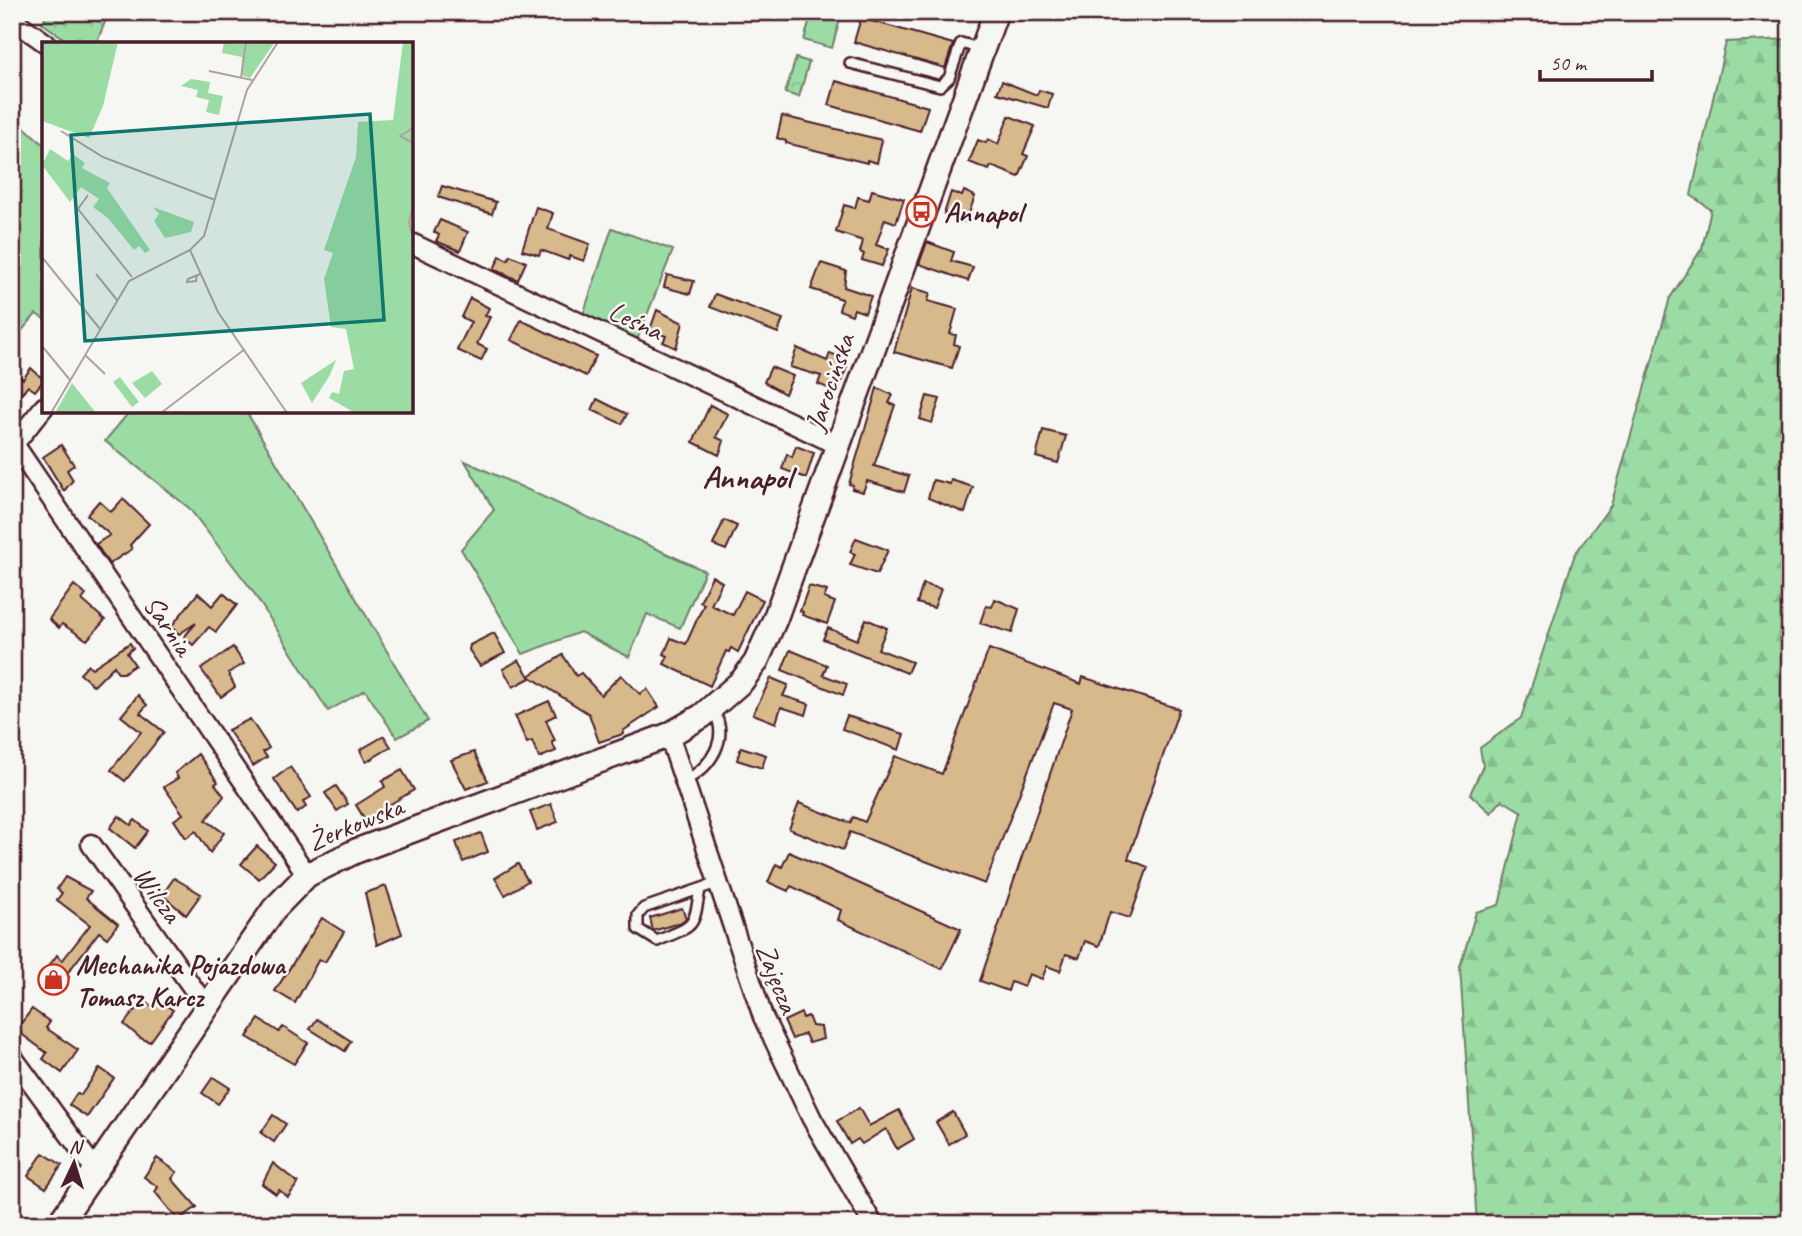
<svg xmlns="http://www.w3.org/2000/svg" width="1802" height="1236" viewBox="0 0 1802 1236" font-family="Caveat,sans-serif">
<defs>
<pattern id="forest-firs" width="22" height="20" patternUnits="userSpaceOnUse" patternTransform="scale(1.75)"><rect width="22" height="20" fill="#9bdca5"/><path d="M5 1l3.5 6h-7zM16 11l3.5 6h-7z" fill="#87bc8e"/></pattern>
<pattern id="park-crowns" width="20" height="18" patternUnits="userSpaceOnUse" patternTransform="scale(1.75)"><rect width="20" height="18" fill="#9bdca5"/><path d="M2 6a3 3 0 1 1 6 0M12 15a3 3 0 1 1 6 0" fill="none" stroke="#87bc8e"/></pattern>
</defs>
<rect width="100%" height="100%" fill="#f6f6f2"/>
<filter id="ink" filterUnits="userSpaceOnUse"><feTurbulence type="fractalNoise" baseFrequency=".0143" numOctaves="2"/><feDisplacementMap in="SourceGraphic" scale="14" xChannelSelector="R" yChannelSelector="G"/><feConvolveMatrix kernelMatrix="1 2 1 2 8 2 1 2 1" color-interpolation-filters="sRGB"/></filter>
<g filter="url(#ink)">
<g fill="#9bdca5" stroke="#727e68" stroke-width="2">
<polygon points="812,12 842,12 832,48 804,40"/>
<polygon points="12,116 44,145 44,319 36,314 12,342"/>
<polygon points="612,228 673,250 637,340 583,315"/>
<polygon points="130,411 246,411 428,721 397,738 365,690 328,711 252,590 189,508 105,441"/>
<polygon points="465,461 705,571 680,628 647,614 629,657 580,632 523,654 461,549 494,510"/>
</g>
<polygon fill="url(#forest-firs)" stroke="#727e68" stroke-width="2" points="1790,39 1790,1224 1477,1224 1460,967 1476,912 1499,905 1522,812 1502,800 1491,813 1470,794 1483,766 1480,748 1521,718 1575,554 1611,505 1670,298 1702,248 1711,210 1691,195 1726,42"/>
<g fill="url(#park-crowns)" stroke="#727e68" stroke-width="2">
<polygon points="48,12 87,12 105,22 96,44 72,44 42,23"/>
<polygon points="796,58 809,62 799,97 785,93"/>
</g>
<g fill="#d8b98c" stroke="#4a1f2b" stroke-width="2">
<polygon points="861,18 953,44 945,68 854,42"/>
<polygon points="836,81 928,107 920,131 829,105"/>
<polygon points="1002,81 1037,95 1039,90 1052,94 1048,108 997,93"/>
<polygon points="782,116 882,140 877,163 867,160 867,163 786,143 786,141 777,138"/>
<polygon points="1009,116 1035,126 1023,154 1028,156 1019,177 991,166 989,170 969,162 978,140 986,143 988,139 998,144"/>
<polygon points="442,186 496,202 492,214 438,197"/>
<polygon points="872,190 904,199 896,223 885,219 876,245 889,249 882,266 862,260 864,254 860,252 863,241 836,232 844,205 855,208 858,197 869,200"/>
<polygon points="964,191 975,196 966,222 944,214 951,192 962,196"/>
<polygon points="536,207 553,213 548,229 590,244 584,261 570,256 568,260 541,250 539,255 522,250"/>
<polygon points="440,220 468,232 460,251 436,241 439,235 434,232"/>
<polygon points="927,242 954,252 951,261 973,267 968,281 919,264"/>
<polygon points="510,255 526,262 518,280 494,269 500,256 508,260"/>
<polygon points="821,263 846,271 844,287 871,296 865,313 854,309 852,315 839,310 842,299 811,289"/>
<polygon points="667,275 694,281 690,294 664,287"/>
<polygon points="912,288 930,293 928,301 957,309 950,334 956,335 954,344 959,346 952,368 894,352"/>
<polygon points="715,294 783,319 778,333 710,307"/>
<polygon points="470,298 489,308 485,316 490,317 477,344 487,349 481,361 457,350 471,322 461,317"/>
<polygon points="657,310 683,323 676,348 663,342 666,336 650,330"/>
<polygon points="521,320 596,356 586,376 511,340"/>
<polygon points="797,348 827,361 830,353 845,359 843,365 847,367 837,392 818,384 821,376 790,367"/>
<polygon points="771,367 793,376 785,394 764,382"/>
<polygon points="31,368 44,380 35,391 28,386 12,405 12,371 23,379"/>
<polygon points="877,388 893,395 889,403 895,405 874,466 909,476 904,492 867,481 863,492 852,489 853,485 849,484"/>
<polygon points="927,396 940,399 932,423 920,419"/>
<polygon points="597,399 627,414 622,424 592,410"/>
<polygon points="710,405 728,414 716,437 724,441 719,455 693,442"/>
<polygon points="1043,430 1066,436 1058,463 1036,457"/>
<polygon points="61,445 74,465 67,470 73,480 64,491 43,457"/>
<polygon points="796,446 814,453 806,478 782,469 787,454 792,457"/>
<polygon points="933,480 950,484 951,480 973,487 965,513 928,498"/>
<polygon points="123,499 149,524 130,545 132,549 109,564 96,544 110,535 87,515 99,501 111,512"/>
<polygon points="724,520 737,526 726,550 713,545"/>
<polygon points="856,538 888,550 877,574 850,565 855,554 850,552"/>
<polygon points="712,576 722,582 711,605 733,615 745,591 763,600 738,652 731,648 729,652 726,651 710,686 664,664 668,656 664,654 671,638 686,644 704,604 700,602"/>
<polygon points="923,584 941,589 934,608 917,603"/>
<polygon points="74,585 86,595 82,600 105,620 87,640 62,624 59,628 49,619"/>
<polygon points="809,586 827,591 824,598 835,602 827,624 802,615 803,612 800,611"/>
<polygon points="198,593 212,606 223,593 237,605 216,632 209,627 193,645 184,637 196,623 179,634 171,627"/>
<polygon points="995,599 1019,609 1012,633 980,623 986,606 992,607"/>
<polygon points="866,619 887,628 878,649 912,662 907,673 823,639 828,628 857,640"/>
<polygon points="494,633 505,653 480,666 469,650 470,645"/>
<polygon points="130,643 133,648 127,653 135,665 123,673 118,673 114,666 94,686 80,674 88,665 92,668"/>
<polygon points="233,647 244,664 228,673 235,687 221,697 201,669"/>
<polygon points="989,649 1081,684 1083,677 1179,709 1128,859 1148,867 1130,918 1110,912 1099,946 1085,941 1079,958 1066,954 1060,971 1047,966 1042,979 1029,974 1024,987 1011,982 1008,991 980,981 1072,709 1054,703 985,884 850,832 843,850 789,829 799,803 850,823 853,817 865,822 895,756 942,774"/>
<polygon points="790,650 827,665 823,675 847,684 843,695 782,670"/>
<polygon points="563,655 576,676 581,673 601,695 621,675 640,694 647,689 659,707 623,731 623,734 599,742 589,714 529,676"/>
<polygon points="519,660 530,678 513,687 503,669"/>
<polygon points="771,678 788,685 783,696 809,704 806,715 781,707 776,723 753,714"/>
<polygon points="138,695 147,705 140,713 164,732 125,781 111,770 141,732 121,716"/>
<polygon points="549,701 556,715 546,720 555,741 552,742 556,751 539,758 532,741 527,743 515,716"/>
<polygon points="847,716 904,734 899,750 842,729"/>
<polygon points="250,719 269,748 263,752 267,757 253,766 228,730"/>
<polygon points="384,736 391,747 366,762 360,750"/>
<polygon points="741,747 766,755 762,768 737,760"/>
<polygon points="474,752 488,781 466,789 451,760"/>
<polygon points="198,754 218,782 215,784 224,796 206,820 224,833 210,853 196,831 186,838 174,820 183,814 164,787 178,778 175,773"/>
<polygon points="290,767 311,797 303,802 306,807 297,813 274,779"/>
<polygon points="402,770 414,790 384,808 388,814 369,826 356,805 385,787 382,781"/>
<polygon points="336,786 348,804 337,811 325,793"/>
<polygon points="551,804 558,822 537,830 530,812"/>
<polygon points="119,816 131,825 135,820 148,831 135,848 110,828"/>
<polygon points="481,833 488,852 463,862 456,842"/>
<polygon points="257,846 275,862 259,879 241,864"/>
<polygon points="789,852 961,929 942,969 838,920 841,910 791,886 788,891 768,882 776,864 782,867"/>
<polygon points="518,864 528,881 505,895 495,878"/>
<polygon points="65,877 91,891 86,898 118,924 107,938 99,932 66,975 69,977 56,995 37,982 57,955 62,961 90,925 57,900 62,893 57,889"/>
<polygon points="174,878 201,894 186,915 162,895"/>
<polygon points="386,886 402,934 377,945 365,893"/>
<polygon points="682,908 686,918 682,922 653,931 650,918"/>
<polygon points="322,918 344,932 325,962 319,959 295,1003 275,991"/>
<polygon points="143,1000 154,1008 159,1001 173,1010 150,1042 140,1038 124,1024"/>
<polygon points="32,1009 50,1022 46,1028 78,1050 62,1073 43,1059 47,1053 16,1030"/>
<polygon points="801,1013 803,1018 808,1016 812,1026 821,1027 823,1039 809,1043 805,1034 792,1039 784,1021"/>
<polygon points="259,1019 279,1032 283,1027 308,1043 294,1064 247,1037"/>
<polygon points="317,1019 351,1041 345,1051 310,1029"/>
<polygon points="100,1068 114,1078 87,1117 69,1105 77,1093 81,1095"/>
<polygon points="213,1077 230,1088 218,1104 202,1093"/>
<polygon points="859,1108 869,1126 899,1110 914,1139 897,1149 886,1129 862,1144 858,1139 850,1144 837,1121"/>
<polygon points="953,1112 965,1134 949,1144 936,1122"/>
<polygon points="273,1115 286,1124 274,1142 261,1133"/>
<polygon points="43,1153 62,1165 46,1188 28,1176"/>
<polygon points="157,1158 177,1172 172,1179 197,1207 178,1220 155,1192 158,1187 144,1177"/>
<polygon points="273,1163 298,1183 288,1197 279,1190 276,1194 262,1184"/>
</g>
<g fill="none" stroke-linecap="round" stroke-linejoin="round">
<defs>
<g id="service">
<polyline points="850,63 940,86 949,78 961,43 982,49"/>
<path d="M 684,781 C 710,768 731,739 713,710"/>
<path d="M 700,889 C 693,930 696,924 657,941 L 638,929 L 638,915 L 644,908 L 717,883"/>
</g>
<g id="minor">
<polyline points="12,19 47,44"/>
<polyline points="411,243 838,445"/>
<polyline points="44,407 14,444 307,875"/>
<polyline points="669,735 763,1017 812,1119 873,1224"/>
<polyline points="91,844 207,1008"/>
<polyline points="12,1056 96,1171"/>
</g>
<polyline id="tertiary" points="59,1224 274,909 307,875 356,851 669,735 702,716 742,681 756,662 775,619 996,12"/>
</defs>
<use href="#service" stroke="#4a1f2b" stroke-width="14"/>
<use href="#minor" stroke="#4a1f2b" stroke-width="23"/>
<use href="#tertiary" stroke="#4a1f2b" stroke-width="28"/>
<use href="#service" stroke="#f6f6f2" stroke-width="9"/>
<use href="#minor" stroke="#f6f6f2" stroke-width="18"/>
<use href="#tertiary" stroke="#f6f6f2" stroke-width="23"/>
</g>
</g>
<defs>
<symbol id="bus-ring" viewBox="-11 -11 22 22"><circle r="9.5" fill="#f6f6f2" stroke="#c8321e" stroke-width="1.5"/><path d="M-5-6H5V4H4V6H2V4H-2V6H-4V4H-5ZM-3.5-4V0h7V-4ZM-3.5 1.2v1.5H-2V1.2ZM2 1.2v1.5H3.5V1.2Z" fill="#c8321e"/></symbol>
<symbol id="shop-ring" viewBox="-11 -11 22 22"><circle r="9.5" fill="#f6f6f2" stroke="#c8321e" stroke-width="1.5"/><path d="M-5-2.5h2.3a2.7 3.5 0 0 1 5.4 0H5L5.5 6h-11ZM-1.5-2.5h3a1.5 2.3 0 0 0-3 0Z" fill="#c8321e"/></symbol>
</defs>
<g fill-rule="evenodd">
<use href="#bus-ring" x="904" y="194" width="35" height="35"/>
<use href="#shop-ring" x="36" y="962" width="35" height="35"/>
</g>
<g text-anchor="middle" stroke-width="5" stroke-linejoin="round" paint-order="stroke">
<g font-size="28" font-weight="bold" fill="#4a1f2b" stroke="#f6f6f2" text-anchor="start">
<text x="944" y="222">Annapol</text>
<text x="76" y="974">Mechanika Pojazdowa<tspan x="76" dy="32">Tomasz Karcz</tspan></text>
</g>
<g font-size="28" fill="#4a1f2b" stroke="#f6f6f2">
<text transform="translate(636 320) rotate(25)" y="10">Leśna</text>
<text transform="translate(829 382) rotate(-71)" y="10">Jarocińska</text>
<text transform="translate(169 625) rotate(56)" y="10">Sarnia</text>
<text transform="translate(355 823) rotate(-22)" y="10">Żerkowska</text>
<text transform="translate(158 894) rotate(54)" y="10">Wilcza</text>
<text transform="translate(778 978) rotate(69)" y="10">Zajęcza</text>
</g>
<g font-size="32" font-weight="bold" fill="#4a1f2b" stroke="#f6f6f2">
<text x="747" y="488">Annapol</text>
</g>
</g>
<g transform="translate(42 42)">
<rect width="371" height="371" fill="#f6f6f2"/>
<path d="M 182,0 L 193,2 L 233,0 L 208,36 L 199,33 L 200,15 L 180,11 ZM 149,37 L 168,40 L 166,51 L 181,54 L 177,73 L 164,70 L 167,58 L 154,55 L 156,48 L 139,44 ZM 8,107 L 26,119 L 31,112 L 43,121 L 40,126 L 68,141 L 65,146 L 108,208 L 103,211 L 97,204 L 92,208 L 66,176 L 51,165 L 57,157 L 39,145 L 28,160 L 0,123 ZM 111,165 L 152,180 L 149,190 L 123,196 L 112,179 L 117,172 ZM 294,318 L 288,333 L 270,361 L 259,341 ZM 110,329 L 120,342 L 103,356 L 90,341 ZM 78,335 L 97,360 L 90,365 L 71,340 Z" fill="#9bdca5"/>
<path d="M 0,0 L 76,0 L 61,64 L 47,96 L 0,79 ZM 361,0 L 371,0 L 371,371 L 313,371 L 287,356 L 290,350 L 297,352 L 302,329 L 312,327 L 304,287 L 289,285 L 282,237 L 291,211 L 282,208 L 314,115 L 316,80 L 351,78 Z" fill="#9bdca5"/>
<path d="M 30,341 L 54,371 L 13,371 Z" fill="#9bdca5"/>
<path fill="none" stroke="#b1a0a2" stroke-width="2" d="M 167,29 L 210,38M 199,36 L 204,0M 371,86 L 358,94 L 371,101M 19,89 L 61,115 L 173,158M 46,153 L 36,167 L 90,235M 371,165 L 367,180 L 371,197M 148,208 L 176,270 L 245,371M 0,215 L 58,287M 54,232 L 75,258M 155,233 L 154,239 L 145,240 L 146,237 L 158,232M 0,304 L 28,338M 43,313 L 63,332M 9,371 L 87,239 L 148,208 L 162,194 L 205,48 L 236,0M 119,371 L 203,307"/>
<path fill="#0f766e" fill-opacity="0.15" stroke="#0f766e" stroke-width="3.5" d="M 328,72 L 342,278 L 43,299 L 29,93 Z"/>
<rect width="371" height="371" fill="none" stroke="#4a1f2b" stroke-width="3.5"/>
</g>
<rect width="1802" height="1236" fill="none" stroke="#f6f6f2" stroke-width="42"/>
<rect x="21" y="21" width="1760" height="1194" fill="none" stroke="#4a1f2b" stroke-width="2.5" filter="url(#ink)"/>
<g transform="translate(74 1163) rotate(4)" stroke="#f6f6f2" stroke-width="5" paint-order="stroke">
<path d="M0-5L12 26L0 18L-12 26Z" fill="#4a1f2b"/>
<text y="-10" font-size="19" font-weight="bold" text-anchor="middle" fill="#4a1f2b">N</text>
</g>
<path d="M1540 70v10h112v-10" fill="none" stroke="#4a1f2b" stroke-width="3.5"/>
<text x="1550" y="70" font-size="21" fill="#4a1f2b" stroke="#f6f6f2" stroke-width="5" paint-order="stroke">50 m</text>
</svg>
